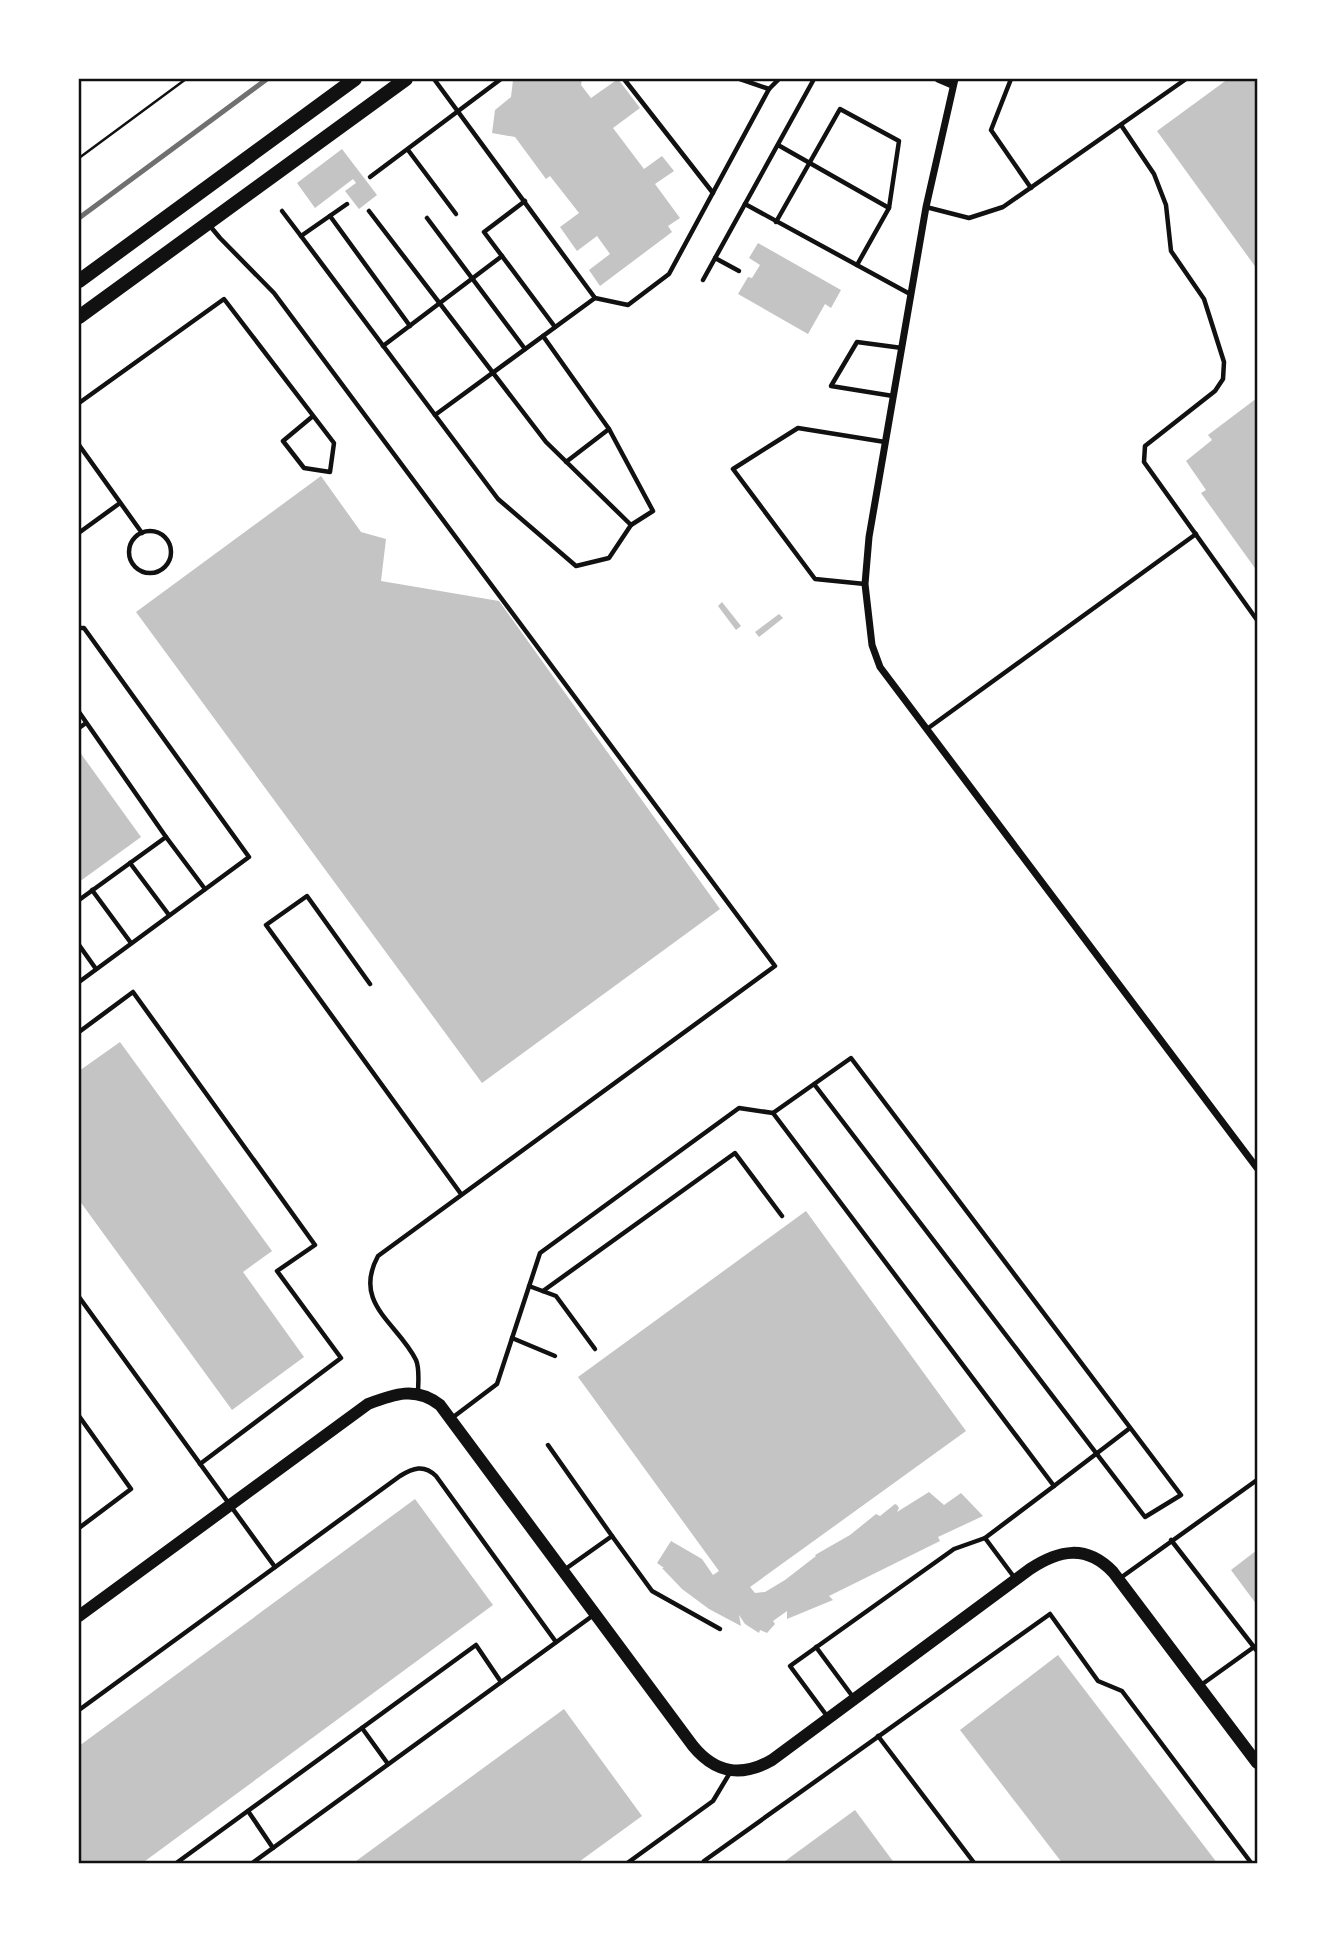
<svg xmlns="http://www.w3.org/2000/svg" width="1336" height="1943" viewBox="0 0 1336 1943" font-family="'Archivo Narrow',sans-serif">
<rect width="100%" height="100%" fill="#fff"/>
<g fill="#c4c4c4">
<polygon points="515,79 582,79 581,85 591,98 618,79 640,108 613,128 644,169 662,156 674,171 655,184 680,218 668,226 672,232 600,286 589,270 610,254 597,236 577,251 560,227 579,213 550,176 546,179 515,137 492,133 495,110 511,97 513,80"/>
<polygon points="1228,79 1257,79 1257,269 1157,131"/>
<polygon points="342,149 377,195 359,209 345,191 356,183 353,179 315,208 297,183"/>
<polygon points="758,243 841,290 831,308 825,304 808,334 738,294 748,277 752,278 760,265 749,258"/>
<polygon points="1257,398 1257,571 1201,493 1206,490 1186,461 1212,440 1208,435"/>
<polygon points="321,476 361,532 386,539 381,581 499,601 720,909 482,1083 136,612"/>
<polygon points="722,602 741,626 736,630 718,606"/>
<polygon points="779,614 783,618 759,637 755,632"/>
<polygon points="79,751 141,837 79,882"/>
<polygon points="120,1042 272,1251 243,1272 304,1357 232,1410 79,1200 79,1071"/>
<polygon points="806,1211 966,1431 750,1587 755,1593 765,1592 785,1580 816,1556 815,1555 850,1535 876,1514 880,1516 895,1504 897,1505 899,1508 897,1512 929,1492 944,1505 961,1493 983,1516 938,1537 940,1541 829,1596 833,1600 787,1619 787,1611 773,1621 775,1624 767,1633 760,1630 759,1633 745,1624 739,1615 741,1626 709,1609 682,1589 662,1568 664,1568 657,1563 671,1541 702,1559 713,1575 719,1571 578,1377"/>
<polygon points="415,1499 493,1605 141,1864 79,1864 79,1746"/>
<polygon points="1257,1550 1257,1605 1231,1570"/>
<polygon points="1058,1655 1218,1864 1063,1864 960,1730"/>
<polygon points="564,1709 642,1816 576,1864 352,1864"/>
<polygon points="855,1810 895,1864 781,1864"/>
</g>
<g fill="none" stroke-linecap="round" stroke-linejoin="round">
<polyline stroke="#111" stroke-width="2.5" points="79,158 186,79"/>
<g stroke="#111" stroke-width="4.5">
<polyline points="434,79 595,298 628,305 669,274 769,89 779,79"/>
<polyline points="624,79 713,193"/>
<polyline points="740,79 769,89"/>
<polyline points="1011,79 991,130 1031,188"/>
<polyline points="1121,125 1154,174 1166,205 1171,251 1204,299 1224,362 1223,379 1215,391 1145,446 1144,462 1257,620"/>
<polyline points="778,145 889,208"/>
<polyline points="408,150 456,214"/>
<polyline points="370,177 501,79"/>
<polyline points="525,201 484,232 555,327"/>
<polyline points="347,204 301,236 435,415 595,298"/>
<polyline points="745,204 910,294"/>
<polyline points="926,207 969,218 1003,207 1186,79"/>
<polyline points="282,211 301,236"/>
<polyline points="369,211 546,442 631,525 653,511 609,429 566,462"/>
<polyline points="330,216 410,326"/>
<polyline points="427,218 525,349"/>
<polyline points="776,222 840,109 899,141 889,208 857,265"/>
<path d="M 210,226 L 220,238 L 274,293 L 775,966 L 378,1256 C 352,1304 398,1323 416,1360 C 420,1369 418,1383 418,1393"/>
<polyline points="715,258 739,271"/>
<polyline points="703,280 814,79"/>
<polyline points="543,336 609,429"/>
<polyline points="383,346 502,256"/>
<polyline points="893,396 831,386 857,342 902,348"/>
<polyline points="79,403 224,299 334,443 330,472 304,468 283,441 313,416"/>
<polyline points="435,415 498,499 576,566 609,558 631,525"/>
<polyline points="79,445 142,533"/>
<polyline points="79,530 80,532 120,503"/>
<circle cx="150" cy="552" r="21"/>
<polyline points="865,584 815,579 733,469 798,428 885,442"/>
<polyline points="79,628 84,628 249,857 79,982"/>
<polyline points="79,712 166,837"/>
<polyline points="79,728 86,723"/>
<polyline points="927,729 1196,534"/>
<polyline points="130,863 169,915"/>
<polyline points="92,890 131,943"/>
<polyline points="79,900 166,837 205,889"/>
<polyline points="79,945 96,969"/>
<polyline points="370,984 307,896 266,925 461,1194"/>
<polyline points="79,1032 133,992 315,1245 277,1271 341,1358 200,1464"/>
<polyline points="773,1113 1054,1486 985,1538 1014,1577"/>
<polyline points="529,1286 556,1296 595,1349"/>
<polyline points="543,1291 735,1153 782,1216"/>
<polyline points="79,1297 275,1567"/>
<polyline points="512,1338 555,1356"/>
<polyline points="79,1416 131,1489 79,1528"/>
<polyline points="452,1418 497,1384 540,1253 739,1108 773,1113 851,1058 1181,1495 1145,1517 814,1084"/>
<polyline points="548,1445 612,1536"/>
<polyline points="1054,1486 1130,1428"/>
<polyline points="1171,1540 1257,1651"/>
<polyline points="564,1570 612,1536 652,1591 720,1629"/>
<polyline points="1119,1579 1257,1480"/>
<polyline points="816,1647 853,1697"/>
<polyline points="1201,1685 1254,1647"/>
<path d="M 79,1710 L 400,1476 C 413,1468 424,1464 436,1476 L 556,1642"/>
<polyline points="827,1716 790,1666 954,1549 985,1538"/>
<polyline points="362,1728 388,1764"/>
<polyline points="878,1736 975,1864"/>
<polyline points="248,1811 273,1848"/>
<polyline points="175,1864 476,1645 501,1682"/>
<polyline points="251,1864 595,1614"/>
<polyline points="626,1864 713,1801 731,1771"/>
<polyline points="706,1864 704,1861 1050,1614 1098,1681 1122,1691 1252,1864"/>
</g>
<g stroke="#111" stroke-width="7">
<polyline points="938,79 952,85"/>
<polyline points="955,79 926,207 869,537 865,584 872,645 880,667 1257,1168"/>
</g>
<path stroke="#111" stroke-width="12" d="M 79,1616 L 368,1404 C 394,1394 416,1386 440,1405 L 693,1746 C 716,1774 742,1777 772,1760 L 1030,1569 C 1059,1550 1086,1544 1113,1572 L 1257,1763"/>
<g stroke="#111" stroke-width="14">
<polyline points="79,281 355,79"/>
<polyline points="79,317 406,79"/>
</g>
<polyline stroke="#707070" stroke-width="5" points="79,218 267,79"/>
</g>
<rect width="1336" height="1943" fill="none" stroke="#ffffff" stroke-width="161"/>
<rect x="80" y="80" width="1176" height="1782" fill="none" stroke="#111" stroke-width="2.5"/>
</svg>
